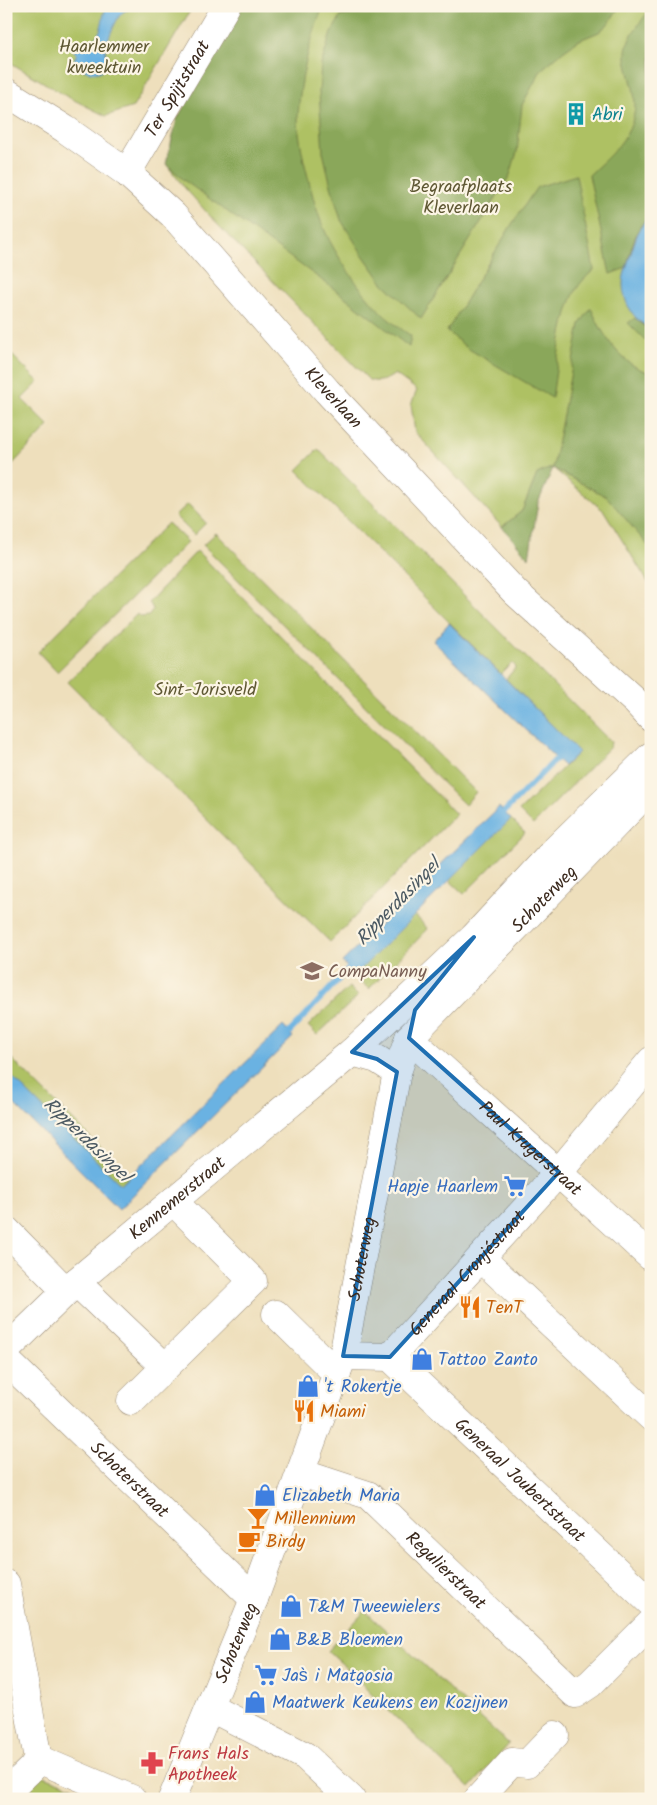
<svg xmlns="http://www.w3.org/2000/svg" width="657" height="1805" viewBox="0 0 657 1805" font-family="Kalam,sans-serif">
<rect width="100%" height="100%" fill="#fcf5e5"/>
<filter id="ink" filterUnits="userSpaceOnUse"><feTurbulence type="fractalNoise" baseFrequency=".02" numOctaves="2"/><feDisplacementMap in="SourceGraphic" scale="10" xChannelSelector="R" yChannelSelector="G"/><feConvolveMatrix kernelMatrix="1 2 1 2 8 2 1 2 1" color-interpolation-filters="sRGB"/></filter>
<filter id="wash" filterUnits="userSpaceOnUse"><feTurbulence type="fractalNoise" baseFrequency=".0096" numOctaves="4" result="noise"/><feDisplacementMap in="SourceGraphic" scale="20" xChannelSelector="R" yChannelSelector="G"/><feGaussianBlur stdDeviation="1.12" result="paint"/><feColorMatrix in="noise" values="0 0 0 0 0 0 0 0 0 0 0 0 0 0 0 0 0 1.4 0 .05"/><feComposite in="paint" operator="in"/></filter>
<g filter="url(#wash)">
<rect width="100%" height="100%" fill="#eedfbc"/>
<g fill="#aec164" stroke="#747641">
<polygon points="6,6 193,6 133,107 106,116 66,96 6,60"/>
<path d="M 274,6 L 651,6 L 651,587 L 604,511 L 553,468 L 528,497 L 522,511 L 502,527 L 415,432 L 411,405 L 417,390 L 395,374 C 387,380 379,383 369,380 L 219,226 L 184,187 L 166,164 L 185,181 Z"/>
<polygon points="6,349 39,382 22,399 49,426 6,471"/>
<polygon points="318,449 611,742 610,747 533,825 519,811 579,752 506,679 516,667 512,663 501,674 297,470"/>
<polygon points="188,504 206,523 194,535 175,516"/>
<polygon points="168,523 188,542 57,672 38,652"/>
<polygon points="216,533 476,792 465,805 203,545"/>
<polygon points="197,551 456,814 330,942 68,682 137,614 142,617 149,616 153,609 149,602"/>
<polygon points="511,819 525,833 464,894 449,880"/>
<polygon points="415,915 428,929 369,989 355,975"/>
<polygon points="349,987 358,996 317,1035 308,1026"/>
<polygon points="6,1053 129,1176 120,1186 6,1071"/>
<polygon points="365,1611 509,1744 470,1788 370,1693 355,1676 328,1651"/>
<polygon points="44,1776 106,1799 17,1799 39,1778"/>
</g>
<g fill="#8aa75a" stroke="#62683c">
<path d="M 242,6 L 319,6 L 321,12 C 308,46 300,80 298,116 C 298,131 301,147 304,161 C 310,185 315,209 325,231 C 336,256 360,290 379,310 C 388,320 400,328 411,336 L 409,347 L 341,294 L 185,181 L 166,164 L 177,119 Z"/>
<polygon points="373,6 620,6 608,24 599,32 577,41 563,51 541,70 522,105 517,152 510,175 421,319 383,283 363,255 341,220 331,186 323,152 319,92 321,65 331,33 341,16 364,13"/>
<path d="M 651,7 L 651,216 C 635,225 631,252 626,268 L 610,274 L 589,175 C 619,147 645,126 631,80 C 628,68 623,55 628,43 C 632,31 644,19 651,7 Z"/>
<path d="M 576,175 L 594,270 C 589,274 584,279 580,284 C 562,307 557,368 552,398 L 467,348 L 447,331 L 512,224 L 537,187 Z"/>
<path d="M 591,308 C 602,334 621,366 651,373 L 651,549 L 607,497 L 553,468 L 538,503 L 529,558 L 502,527 L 522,511 L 537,474 L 553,467 L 580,324 Z"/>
<polygon points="635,318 644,326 651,328 651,342 645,340 628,323"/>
</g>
<g fill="#6bb2e2" stroke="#536e80">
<path d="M 107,6 L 146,6 C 137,9 126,7 120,15 C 116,21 107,40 106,47 C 104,52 108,57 107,62 C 103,80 82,71 72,63 L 77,54 L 72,49 L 70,45 C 77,42 84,45 90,41 C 105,34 100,18 107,6 Z"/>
<path d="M 650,215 L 651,216 L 651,328 C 634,322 623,302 623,284 C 623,273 629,261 632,250 C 636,237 640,225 650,215 Z"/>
<polygon points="449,623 579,752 564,766 433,641"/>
<polygon points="499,807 511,819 355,975 342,962"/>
<polygon points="283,1026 293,1037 119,1209 6,1096 6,1071 121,1185"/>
</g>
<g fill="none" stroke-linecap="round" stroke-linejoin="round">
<g stroke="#6bb2e2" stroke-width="5.5">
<polyline points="500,816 562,753"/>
<polyline points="284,1038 353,964"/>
</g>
</g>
</g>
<g filter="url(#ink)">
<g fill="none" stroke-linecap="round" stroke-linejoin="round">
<defs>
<g id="minor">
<path id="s1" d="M 127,173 L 226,6"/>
<path id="s2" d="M 409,1038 L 651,1257"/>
<polyline points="6,1230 66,1291"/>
<polyline points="481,1258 651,1417"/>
<polyline points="76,1282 165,1367"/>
<polyline points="276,1314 337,1374"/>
<path id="s3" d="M 343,1356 L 390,1357 L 559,1172 L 651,1061"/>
<path id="s4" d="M 390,1357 L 651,1603"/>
<path id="s5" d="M 6,1360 L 254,1599"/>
<polyline points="131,1401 253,1281 173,1201"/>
<path id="s6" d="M 301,1473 L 368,1495 L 575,1694 L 590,1684 L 651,1623"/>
<polyline points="211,1708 305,1756 351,1799"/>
<polyline points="38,1759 132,1799"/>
<polyline points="478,1799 512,1762 527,1764 555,1735"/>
</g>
<g id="major">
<path id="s7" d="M 6,92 L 65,129 L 127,173 L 173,215 L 327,391 L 515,592 L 636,702 L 651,718"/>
<polyline points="352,1052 377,1059 397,1072"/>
<path id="s8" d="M 6,1350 L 76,1282 L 352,1052 L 474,937 L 555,850 L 651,756"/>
<polyline points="6,1584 38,1759 32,1768 6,1793"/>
<path id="s9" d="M 172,1799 L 254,1599 L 343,1356 L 397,1072 L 409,1038 L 651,788"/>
</g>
</defs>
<use href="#minor" stroke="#94846d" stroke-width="29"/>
<use href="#major" stroke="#94846d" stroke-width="29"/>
<use href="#minor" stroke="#fff" stroke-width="28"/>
<use href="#major" stroke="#fff" stroke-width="28"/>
</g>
</g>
<path fill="#1f6fb2" fill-opacity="0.2" stroke="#1f6fb2" stroke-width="4" stroke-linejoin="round" d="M 474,937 L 415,1010 L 409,1038 L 559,1172 L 390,1357 L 343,1356 L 397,1072 L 377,1059 L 352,1052 Z"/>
<defs>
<symbol id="building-bare" viewBox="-9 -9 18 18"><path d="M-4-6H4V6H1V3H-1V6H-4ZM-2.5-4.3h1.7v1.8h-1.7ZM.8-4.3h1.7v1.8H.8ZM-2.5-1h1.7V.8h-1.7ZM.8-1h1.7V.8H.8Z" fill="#0f9aa8" stroke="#fcf5e5" stroke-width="2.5" paint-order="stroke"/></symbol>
<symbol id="school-bare" viewBox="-9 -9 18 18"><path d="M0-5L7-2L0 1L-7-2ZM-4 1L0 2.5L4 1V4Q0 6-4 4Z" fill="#8d6e63" stroke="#fcf5e5" stroke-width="2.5" paint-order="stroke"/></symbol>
<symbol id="supermarket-bare" viewBox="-9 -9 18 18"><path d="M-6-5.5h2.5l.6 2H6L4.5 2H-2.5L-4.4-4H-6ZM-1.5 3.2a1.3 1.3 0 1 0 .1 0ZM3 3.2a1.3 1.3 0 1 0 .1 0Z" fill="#3f7fe0" stroke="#fcf5e5" stroke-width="2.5" paint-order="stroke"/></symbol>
<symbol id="restaurant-bare" viewBox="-9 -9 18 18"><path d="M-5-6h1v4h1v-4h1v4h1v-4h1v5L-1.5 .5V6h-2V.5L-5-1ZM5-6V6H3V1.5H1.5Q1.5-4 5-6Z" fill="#e8710a" stroke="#fcf5e5" stroke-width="2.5" paint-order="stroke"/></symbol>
<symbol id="shop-bare" viewBox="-9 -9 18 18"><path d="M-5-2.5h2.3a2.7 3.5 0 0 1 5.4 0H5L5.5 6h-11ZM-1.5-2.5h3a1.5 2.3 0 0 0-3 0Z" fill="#3f7fe0" stroke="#fcf5e5" stroke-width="2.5" paint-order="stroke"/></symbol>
<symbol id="bar-bare" viewBox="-9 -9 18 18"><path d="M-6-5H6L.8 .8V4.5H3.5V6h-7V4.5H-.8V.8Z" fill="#e8710a" stroke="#fcf5e5" stroke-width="2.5" paint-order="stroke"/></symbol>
<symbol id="cafe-bare" viewBox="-9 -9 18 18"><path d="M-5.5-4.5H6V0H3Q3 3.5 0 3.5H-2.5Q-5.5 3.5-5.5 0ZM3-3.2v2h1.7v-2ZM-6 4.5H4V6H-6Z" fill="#e8710a" stroke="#fcf5e5" stroke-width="2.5" paint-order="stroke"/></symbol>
<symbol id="pharmacy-bare" viewBox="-9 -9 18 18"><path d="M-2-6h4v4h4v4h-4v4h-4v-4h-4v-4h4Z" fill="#e0444e" stroke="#fcf5e5" stroke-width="2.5" paint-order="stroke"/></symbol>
</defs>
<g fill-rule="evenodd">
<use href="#building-bare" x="560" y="98" width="32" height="32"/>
<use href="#school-bare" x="296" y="955" width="32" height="32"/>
<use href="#supermarket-bare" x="499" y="1170" width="32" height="32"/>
<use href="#restaurant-bare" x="454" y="1291" width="32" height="32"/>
<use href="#shop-bare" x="406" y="1343" width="32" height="32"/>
<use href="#shop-bare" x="292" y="1370" width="32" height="32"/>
<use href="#restaurant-bare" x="288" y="1395" width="32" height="32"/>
<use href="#shop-bare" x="249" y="1479" width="32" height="32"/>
<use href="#bar-bare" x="242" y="1502" width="32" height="32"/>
<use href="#cafe-bare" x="233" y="1525" width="32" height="32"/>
<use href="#shop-bare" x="275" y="1590" width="32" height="32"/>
<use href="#shop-bare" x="264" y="1623" width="32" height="32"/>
<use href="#supermarket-bare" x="250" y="1659" width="32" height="32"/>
<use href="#shop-bare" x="239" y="1686" width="32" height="32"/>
<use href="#pharmacy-bare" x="136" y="1747" width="32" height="32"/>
</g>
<g text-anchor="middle" stroke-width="4.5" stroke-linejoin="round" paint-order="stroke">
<g font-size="18" fill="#5e5733" stroke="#fcf5e5">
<text x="104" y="52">Haarlemmer<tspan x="104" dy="21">kweektuin</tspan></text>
<text x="461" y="192">Begraafplaats<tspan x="461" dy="21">Kleverlaan</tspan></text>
<text x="205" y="695">Sint-Jorisveld</text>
</g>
<g font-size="18" fill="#3b2a1e" stroke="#fcf5e5">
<text dy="6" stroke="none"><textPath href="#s1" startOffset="98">Ter Spijtstraat</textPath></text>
<text dy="6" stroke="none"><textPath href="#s7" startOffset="451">Kleverlaan</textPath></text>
<text dy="6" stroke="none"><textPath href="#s9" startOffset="994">Schoterweg</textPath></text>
<text dy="6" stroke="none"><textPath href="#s2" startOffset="164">Paul Krugerstraat</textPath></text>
<text dy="6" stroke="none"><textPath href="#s8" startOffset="229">Kennemerstraat</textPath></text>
<text dy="6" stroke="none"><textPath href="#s9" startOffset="574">Schoterweg</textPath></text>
<text dy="6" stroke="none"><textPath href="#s3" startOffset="161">Generaal Cronjéstraat</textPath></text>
<text dy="6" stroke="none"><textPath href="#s5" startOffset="172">Schoterstraat</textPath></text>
<text dy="6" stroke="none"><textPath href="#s4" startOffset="179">Generaal Joubertstraat</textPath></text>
<text dy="6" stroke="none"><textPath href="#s6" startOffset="179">Regulierstraat</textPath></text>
<text dy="6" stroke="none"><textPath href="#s9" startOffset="169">Schoterweg</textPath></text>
</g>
<g font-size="18" fill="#0d838f" stroke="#fcf5e5" text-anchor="start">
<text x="592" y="120">Abri</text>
</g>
<g font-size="18" fill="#785e54" stroke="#fcf5e5" text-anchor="start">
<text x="328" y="977">CompaNanny</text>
</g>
<g font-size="18" fill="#366cbe" stroke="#fcf5e5" text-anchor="start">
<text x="498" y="1192" text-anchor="end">Hapje Haarlem</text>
<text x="438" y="1365">Tattoo Zanto</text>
<text x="324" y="1392">'t Rokertje</text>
<text x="282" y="1501">Elizabeth Maria</text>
<text x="308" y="1612">T&amp;M Tweewielers</text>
<text x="296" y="1645">B&amp;B Bloemen</text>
<text x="282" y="1681">Jas̀ i Matgosia</text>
<text x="272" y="1708">Maatwerk Keukens en Kozijnen</text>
</g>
<g font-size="18" fill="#c56008" stroke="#fcf5e5" text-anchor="start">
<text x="486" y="1313">TenT</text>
<text x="320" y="1417">Miami</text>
<text x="274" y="1524">Millennium</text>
<text x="266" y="1547">Birdy</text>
</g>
<g font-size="18" fill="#be3a42" stroke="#fcf5e5" text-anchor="start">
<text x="168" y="1759">Frans Hals<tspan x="168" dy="21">Apotheek</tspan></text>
</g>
<g font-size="19" font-style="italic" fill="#4c5a63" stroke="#fcf5e5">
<text transform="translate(397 901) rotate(-46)" y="7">Ripperdasingel</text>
<text transform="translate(88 1139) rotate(44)" y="7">Ripperdasingel</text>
</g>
</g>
<rect width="657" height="1805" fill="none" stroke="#fcf5e5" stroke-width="25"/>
</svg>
